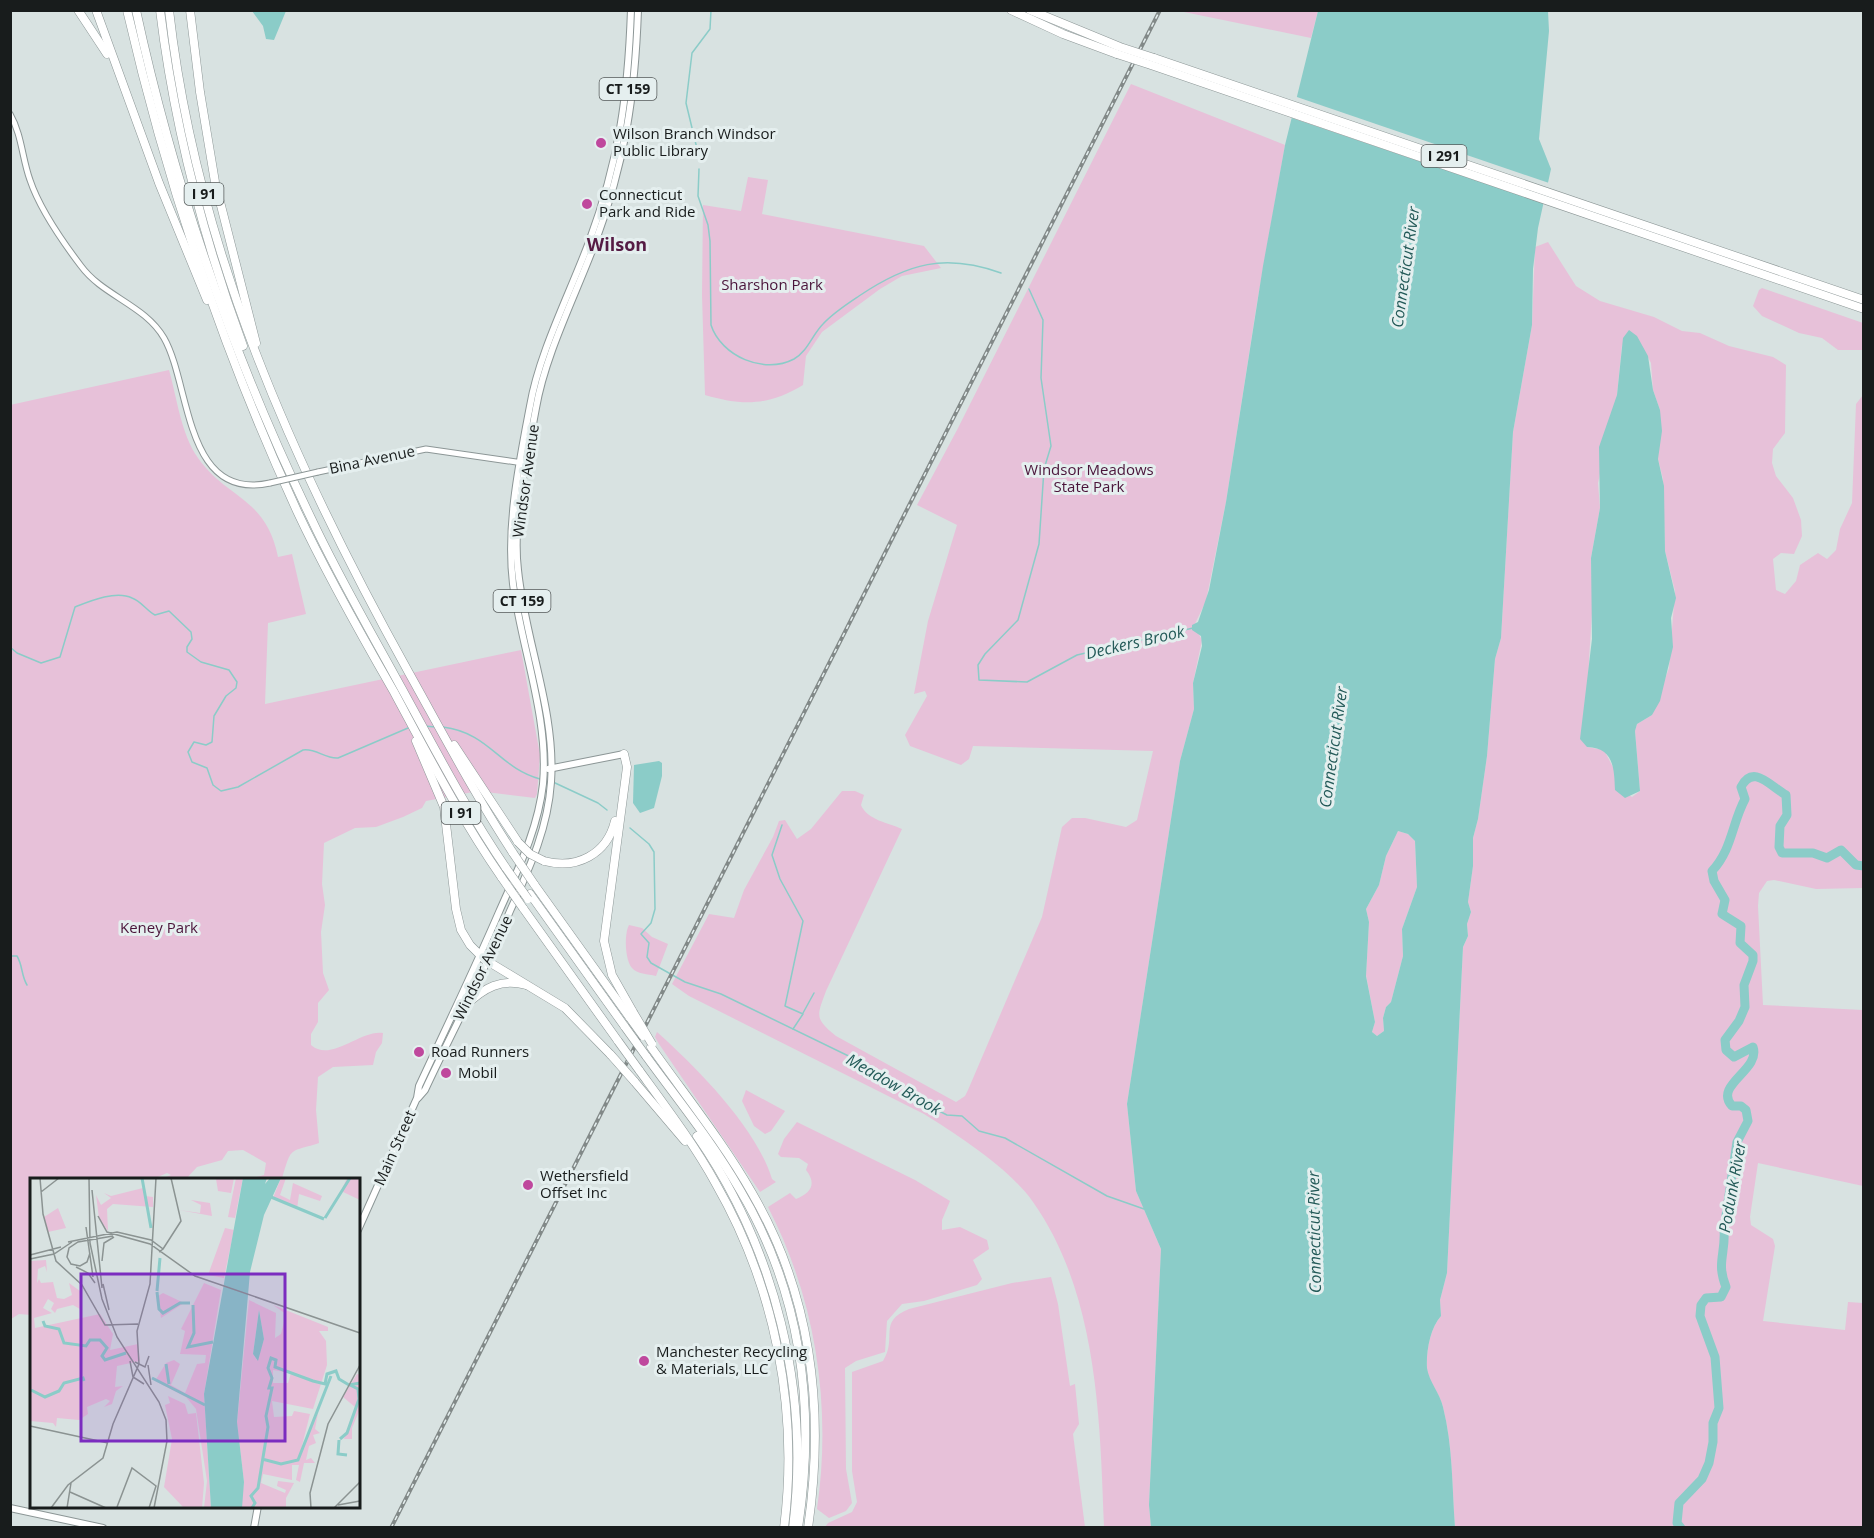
<svg xmlns="http://www.w3.org/2000/svg" width="1874" height="1538" viewBox="0 0 1874 1538" font-family="'Open Sans',sans-serif">
<rect width="100%" height="100%" fill="#d8e2e1"/>
<g fill="#e7c1d9" fill-rule="evenodd">
<polygon points="1179,11 1318,11 1311,38"/>
<path d="M 1131,84 L 1285,145 L 1257,303 L 1226,502 L 1206,601 L 1192,630 L 1197,631 L 1202,640 L 1193,683 L 1194,709 L 1180,761 L 1127,1104 L 1136,1191 L 1161,1249 L 1149,1505 L 1151,1527 L 1104,1527 C 1100,1420 1098,1294 1033,1202 C 1009,1168 959,1136 924,1114 L 689,996 L 672,984 L 709,914 L 734,918 L 744,890 L 773,837 L 779,821 L 785,820 L 797,839 L 811,829 L 842,791 L 855,791 L 864,795 L 861,805 C 867,820 889,823 902,829 L 826,991 C 817,1016 814,1018 836,1036 L 956,1102 L 965,1096 L 968,1090 L 1042,917 L 1062,827 L 1072,818 L 1085,818 L 1126,827 L 1137,820 L 1153,751 L 973,746 L 969,759 L 961,765 L 910,746 L 905,735 L 927,696 L 925,691 L 914,694 L 928,621 L 957,525 L 917,505 L 957,430 Z"/>
<path d="M 748,177 L 768,180 L 762,214 L 924,246 L 941,268 L 902,276 L 880,289 L 822,332 L 806,356 L 803,385 C 768,406 743,406 705,395 L 702,295 L 703,205 L 741,211 Z"/>
<path d="M 1548,242 L 1576,286 L 1600,301 L 1654,317 L 1682,331 L 1700,333 L 1729,346 L 1773,357 L 1786,365 L 1785,433 L 1773,449 L 1772,463 L 1776,476 L 1793,498 L 1801,520 L 1802,536 L 1794,554 L 1781,553 L 1773,559 L 1776,590 L 1785,594 L 1796,581 L 1800,565 L 1818,553 L 1827,559 L 1836,550 L 1840,529 L 1852,503 L 1856,404 L 1863,395 L 1863,888 L 1816,889 L 1774,880 L 1767,881 L 1759,893 L 1758,906 L 1763,1005 L 1863,1010 L 1863,1186 L 1758,1163 L 1750,1217 L 1751,1225 L 1773,1239 L 1775,1246 L 1763,1321 L 1845,1330 L 1848,1302 L 1863,1303 L 1863,1527 L 1455,1527 C 1452,1488 1453,1446 1443,1407 C 1440,1393 1428,1382 1427,1368 C 1426,1352 1430,1328 1441,1316 L 1440,1300 L 1447,1273 L 1463,947 L 1468,936 L 1467,924 L 1471,912 L 1468,902 L 1473,866 L 1473,838 L 1478,819 L 1487,756 L 1495,659 L 1501,638 L 1513,432 L 1532,325 L 1535,247 ZM 1622,345 L 1644,350 L 1651,363 L 1653,390 L 1660,410 L 1658,459 L 1663,479 L 1665,551 L 1675,591 L 1669,668 L 1652,715 L 1637,724 L 1635,731 L 1640,791 L 1632,797 L 1615,786 L 1616,773 L 1604,750 L 1587,747 L 1589,659 L 1593,598 L 1591,558 L 1600,508 L 1598,483 L 1617,395 Z"/>
<polygon points="1762,288 1863,323 1863,350 1838,350 1822,338 1799,333 1762,316 1753,306 1759,290"/>
<path d="M 169,370 C 177,398 181,434 198,458 C 228,500 266,497 278,557 L 292,554 L 306,614 L 268,623 L 265,704 L 521,650 L 540,755 L 537,794 L 535,798 L 478,791 L 426,801 L 422,808 L 403,817 L 376,827 L 355,828 L 324,843 L 322,884 L 325,905 L 321,932 L 323,973 L 329,990 L 318,1003 L 318,1022 L 311,1034 L 311,1045 C 331,1063 361,1029 383,1033 L 382,1043 L 376,1052 L 373,1065 L 333,1067 L 318,1077 L 316,1110 L 319,1143 C 289,1153 292,1145 282,1179 L 250,1179 L 264,1175 L 266,1163 L 243,1150 L 228,1151 L 222,1160 L 197,1167 L 186,1179 L 161,1179 L 171,1175 L 167,1173 L 151,1180 L 32,1180 L 31,1315 L 19,1314 L 11,1319 L 10,405 Z"/>
<polygon points="1398,831 1408,834 1415,841 1417,887 1402,929 1403,956 1391,1002 1386,1007 1383,1018 1384,1031 1377,1036 1372,1032 1375,1022 1366,975 1369,922 1366,909 1379,885 1386,856"/>
<path d="M 629,925 L 642,928 L 652,937 L 668,944 L 656,976 C 648,974 637,974 632,968 C 625,960 624,934 629,925 Z"/>
<path d="M 657,1032 C 697,1068 756,1127 772,1179 L 776,1182 L 760,1192 L 659,1044 L 655,1037 Z"/>
<polygon points="746,1090 785,1111 771,1131 765,1134 754,1126 742,1101"/>
<path d="M 797,1122 L 915,1180 L 950,1201 L 942,1220 L 942,1230 L 960,1227 L 987,1240 L 989,1249 L 973,1260 L 982,1279 L 977,1285 L 924,1301 L 902,1304 L 887,1321 L 885,1352 L 856,1361 L 845,1368 L 846,1469 L 852,1503 L 846,1511 L 829,1518 L 817,1509 C 832,1406 816,1300 768,1207 L 790,1193 L 796,1199 C 811,1193 817,1184 806,1170 L 808,1164 L 799,1158 L 781,1157 L 778,1154 L 784,1139 Z"/>
<path d="M 1051,1277 L 1058,1304 L 1070,1386 L 1075,1384 L 1079,1424 L 1073,1434 L 1085,1527 L 825,1527 L 828,1523 L 852,1512 L 857,1502 L 852,1471 L 852,1372 L 883,1361 C 898,1337 877,1322 909,1309 L 1012,1283 Z"/>
</g>
<g fill="#8bccc8" fill-rule="evenodd">
<polygon points="252,11 286,11 274,40 266,39 263,26"/>
<path d="M 1318,11 L 1548,11 L 1549,31 L 1539,139 L 1551,169 L 1538,228 L 1533,269 L 1532,325 L 1513,432 L 1501,638 L 1495,659 L 1487,756 L 1478,819 L 1473,838 L 1473,866 L 1468,902 L 1471,912 L 1467,924 L 1468,936 L 1463,947 L 1447,1273 L 1440,1300 L 1441,1316 C 1430,1328 1426,1352 1427,1368 C 1429,1382 1440,1393 1443,1407 C 1453,1446 1452,1488 1455,1527 L 1151,1527 L 1149,1505 L 1161,1249 L 1136,1191 L 1127,1104 L 1180,761 L 1194,709 L 1193,683 L 1202,646 L 1201,636 L 1192,630 L 1192,625 L 1198,622 L 1209,590 L 1226,502 L 1263,266 L 1285,145 ZM 1398,831 L 1408,834 L 1415,841 L 1417,887 L 1402,929 L 1403,956 L 1391,1002 L 1386,1007 L 1383,1018 L 1384,1031 L 1377,1036 L 1372,1032 L 1375,1022 L 1366,976 L 1369,922 L 1366,909 L 1379,885 L 1386,856 Z"/>
<path d="M 1629,330 L 1637,336 L 1648,356 L 1653,390 L 1660,410 L 1662,431 L 1658,459 L 1664,486 L 1665,551 L 1676,598 L 1671,618 L 1673,647 L 1660,701 L 1652,715 L 1637,724 L 1635,731 L 1640,791 L 1625,798 L 1615,790 C 1614,768 1614,748 1587,747 L 1580,739 L 1592,639 L 1591,558 L 1600,508 L 1599,447 L 1617,395 L 1623,338 Z"/>
<polygon points="659,761 662,763 662,776 654,808 640,813 633,803 634,765"/>
</g>
<polygon fill="#d8e2e1" points="1294,96 1552,184 1548,205 1289,117"/>
<g fill="none" stroke-linecap="round" stroke-linejoin="round">
<g stroke="#8bccc8" stroke-width="1.5">
<polyline points="699,157 686,103 692,53 710,29 711,10"/>
<path d="M 699,169 L 698,196 L 708,225 L 710,241 L 711,325 C 721,356 764,375 794,359 C 808,351 812,335 823,324 C 833,313 847,304 859,296 C 908,263 945,253 1001,273"/>
<polyline points="1029,289 1043,320 1041,378 1051,446 1044,469 1039,544 1018,620 985,654 978,665 979,680 1027,682 1077,655 1193,628"/>
<path d="M 10,647 L 17,653 L 41,663 L 60,657 L 75,607 C 90,601 116,590 132,598 C 141,601 147,611 155,615 L 169,611 L 191,632 L 192,639 L 187,647 L 187,652 L 201,662 L 229,670 L 237,682 L 236,688 L 226,696 L 214,716 L 212,742 L 206,745 L 194,742 L 188,752 L 192,762 L 207,768 L 213,785 L 221,791 L 238,787 L 303,750 C 316,748 325,759 338,758 L 408,728"/>
<polyline points="425,726 435,727"/>
<path d="M 443,727 C 490,733 499,768 540,779"/>
<polyline points="553,782 598,803 607,810"/>
<polyline points="782,825 772,855 780,879 803,921 785,1006 803,1014 793,1029"/>
<polyline points="630,828 649,844 654,852 655,909 651,923 641,934 649,943 647,957 651,963 685,982 721,994 865,1064 911,1090 921,1102 947,1115 962,1116 979,1131 1005,1138 1107,1196 1144,1209"/>
<path d="M 10,956 L 17,956 C 23,966 21,975 27,985"/>
<polyline points="803,1013 814,993"/>
</g>
<path stroke="#8bccc8" stroke-width="9" d="M 1681,1528 L 1677,1523 L 1679,1503 L 1702,1479 L 1709,1463 L 1713,1442 L 1713,1423 L 1719,1408 L 1715,1357 L 1700,1316 L 1701,1305 L 1706,1298 L 1721,1297 L 1726,1287 C 1716,1262 1726,1254 1724,1229 L 1737,1142 L 1748,1121 L 1746,1110 L 1741,1106 L 1732,1106 C 1713,1085 1761,1070 1753,1047 L 1734,1057 L 1726,1050 L 1725,1040 L 1739,1021 L 1745,1007 L 1744,985 L 1753,961 L 1753,955 L 1740,943 L 1741,926 L 1722,914 L 1725,900 L 1714,881 L 1712,871 C 1732,850 1732,823 1745,799 L 1741,787 C 1753,764 1769,785 1786,795 L 1787,815 L 1780,826 L 1779,847 L 1782,853 L 1813,853 L 1827,858 L 1841,850 L 1856,865 L 1864,866"/>
<defs>
<g id="tertiary">
<path d="M 10,114 C 22,135 22,158 30,180 C 40,210 62,241 81,266 C 103,296 145,305 164,338 C 191,385 184,502 270,483"/>
<polyline points="318,472 426,449 523,463"/>
</g>
<polyline id="secondary" points="10,1508 103,1528"/>
<g id="primary">
<polyline points="548,769 624,754"/>
<path d="M 418,1098 L 425,1090 C 453,1030 484,972 510,911 C 529,869 548,829 551,782 C 556,711 525,641 518,570 C 512,520 527,458 536,408 C 545,355 576,294 595,243 C 625,162 635,97 638,10"/>
<path d="M 358,1230 L 417,1098 L 419,1086 C 446,1028 474,970 499,912 C 517,871 538,830 543,784 C 549,718 522,650 513,584 C 506,526 519,464 530,406 C 539,353 570,293 589,242 C 619,161 628,96 631,10"/>
<polyline points="254,1528 258,1506"/>
</g>
<g id="motorway">
<polyline points="78,10 107,54"/>
<polyline points="96,10 159,183 207,300"/>
<path d="M 127,10 C 167,183 223,351 297,511 C 326,573 360,633 394,692 C 428,755 461,819 502,878"/>
<path d="M 136,10 C 174,185 233,357 311,518 C 338,576 371,632 402,689 C 435,749 467,811 506,868"/>
<path d="M 160,10 C 174,126 203,237 243,346"/>
<path d="M 169,10 C 196,249 294,466 409,673 C 443,734 475,795 513,853"/>
<polyline points="190,10 200,92 215,182 256,343"/>
<polyline points="1011,10 1063,34 1117,54"/>
<polyline points="1030,10 1120,47"/>
<polyline points="1154,58 1864,300"/>
<polyline points="1151,65 1864,309"/>
<polyline points="416,741 444,807 456,909 461,930 470,945 484,959 565,1008 611,1055"/>
<polyline points="454,745 518,842"/>
<polyline points="624,754 627,767 604,941 612,975 633,1012"/>
<path d="M 544,861 C 577,870 607,854 615,821"/>
<polyline points="534,884 630,1018"/>
<polyline points="530,894 625,1027"/>
<polyline points="523,908 618,1041"/>
<path d="M 466,1005 C 484,988 501,978 526,985"/>
<path d="M 651,1047 C 685,1095 723,1142 752,1193 C 812,1296 825,1411 808,1528"/>
<path d="M 646,1056 C 678,1100 713,1143 740,1190 C 802,1294 816,1410 798,1528"/>
<path d="M 639,1070 C 666,1107 694,1144 716,1184 C 775,1287 799,1409 784,1528"/>
<polyline points="634,1081 685,1141"/>
<path d="M 697,1136 C 776,1250 810,1390 793,1528"/>
</g>
</defs>
<use href="#tertiary" stroke="#8c9696" stroke-width="7"/>
<use href="#secondary" stroke="#8c9696" stroke-width="8"/>
<use href="#primary" stroke="#8c9696" stroke-width="8"/>
<use href="#motorway" stroke="#8c9696" stroke-width="9"/>
<use href="#tertiary" stroke="#fff" stroke-width="5"/>
<use href="#secondary" stroke="#fff" stroke-width="6"/>
<use href="#primary" stroke="#fff" stroke-width="6"/>
<use href="#motorway" stroke="#fff" stroke-width="8"/>
<defs>
<polyline id="rail" points="391,1528 1160,10"/>
</defs>
<use href="#rail" stroke="#828988" stroke-width="4"/>
<use href="#rail" stroke="#e5efef" stroke-width="1.5" stroke-dasharray="4.5" stroke-linecap="butt"/>
<defs>
<polyline id="tertiary-bridge" points="270,483 318,472"/>
<g id="motorway-bridge">
<polyline points="1120,47 1154,58"/>
<polyline points="1117,54 1151,65"/>
<polyline points="518,842 530,854 544,861"/>
<polyline points="513,853 534,884"/>
<polyline points="506,868 528,899"/>
<polyline points="502,878 523,908"/>
<polyline points="633,1012 652,1044"/>
<polyline points="630,1018 643,1036"/>
<polyline points="625,1027 646,1056"/>
<polyline points="618,1041 639,1070"/>
<polyline points="611,1055 634,1081"/>
</g>
</defs>
<use href="#tertiary-bridge" stroke="#8c9696" stroke-width="7" stroke-linecap="butt"/>
<use href="#motorway-bridge" stroke="#8c9696" stroke-width="9" stroke-linecap="butt"/>
<use href="#tertiary-bridge" stroke="#fff" stroke-width="5"/>
<use href="#motorway-bridge" stroke="#fff" stroke-width="8"/>
</g>
<g fill="#bf489d" stroke="#e5efef" stroke-width="2">
<circle cx="601" cy="143" r="6"/>
<circle cx="587" cy="204" r="6"/>
<circle cx="419" cy="1052" r="6"/>
<circle cx="446" cy="1073" r="6"/>
<circle cx="528" cy="1185" r="6"/>
<circle cx="644" cy="1361" r="6"/>
</g>
<g text-anchor="middle" stroke-width="6" stroke-linejoin="round" paint-order="stroke">
<g fill="#e5efef" stroke="#565b5b" stroke-width="1.5">
<rect x="599.5" y="78" width="57" height="22" rx="4.5"/>
<rect x="1421.5" y="145" width="45" height="22" rx="4.5"/>
<rect x="184.5" y="183" width="39" height="22" rx="4.5"/>
<rect x="493.5" y="590" width="57" height="22" rx="4.5"/>
<rect x="441.5" y="802" width="39" height="22" rx="4.5"/>
</g>
<g font-size="14" font-weight="bold" fill="#181c1c">
<text x="628" y="94">CT 159</text>
<text x="1444" y="161">I 291</text>
<text x="204" y="199">I 91</text>
<text x="522" y="606">CT 159</text>
<text x="461" y="818">I 91</text>
</g>
<g font-size="15" fill="#181c1c" stroke="#e5efef" text-anchor="start">
<text x="613" y="139">Wilson Branch Windsor<tspan x="613" dy="17">Public Library</tspan></text>
<text x="599" y="200">Connecticut<tspan x="599" dy="17">Park and Ride</tspan></text>
<text x="431" y="1057">Road Runners</text>
<text x="458" y="1078">Mobil</text>
<text x="540" y="1181">Wethersfield<tspan x="540" dy="17">Offset Inc</tspan></text>
<text x="656" y="1357">Manchester Recycling<tspan x="656" dy="17">&amp; Materials, LLC</tspan></text>
</g>
<g font-size="15" fill="#4a143a" stroke="#e5efef">
<text x="772" y="290">Sharshon Park</text>
<text x="1089" y="475">Windsor Meadows<tspan x="1089" dy="17">State Park</tspan></text>
<text x="159" y="933">Keney Park</text>
</g>
<g font-size="15" fill="#181c1c" stroke="#e5efef">
<text transform="translate(372 460) rotate(-12)" y="5">Bina Avenue</text>
<text transform="translate(526 481) rotate(-82)" y="5">Windsor Avenue</text>
<text transform="translate(483 968) rotate(-64)" y="5">Windsor Avenue</text>
<text transform="translate(395 1148) rotate(-66)" y="5">Main Street</text>
</g>
<g font-size="16" font-style="italic" fill="#235a58" stroke="#e5efef">
<text transform="translate(1405 267) rotate(-82)" y="6">Connecticut River</text>
<text transform="translate(1135 642) rotate(-13)" y="6">Deckers Brook</text>
<text transform="translate(1333 747) rotate(-82)" y="6">Connecticut River</text>
<text transform="translate(894 1084) rotate(30)" y="6">Meadow Brook</text>
<text transform="translate(1732 1187) rotate(-80)" y="6">Podunk River</text>
<text transform="translate(1314 1232) rotate(-91)" y="6">Connecticut River</text>
</g>
<g font-size="18" font-weight="bold" fill="#551b44" stroke="#e5efef">
<text x="617" y="251">Wilson</text>
</g>
</g>
<g transform="translate(30 1178)">
<rect width="330" height="330" fill="#d8e2e1"/>
<path d="M 204,0 L 201,15 L 188,13 L 186,1 ZM 206,0 L 213,0 L 205,40 L 198,39 ZM 251,0 L 256,0 L 250,17 L 260,22 L 263,5 L 292,18 L 290,23 L 269,16 L 267,31 L 243,20 ZM 317,0 L 330,0 L 330,22 L 311,13 ZM 113,10 L 115,18 L 123,19 L 123,29 L 83,26 L 77,31 L 78,53 L 69,40 L 66,17 L 71,27 L 81,20 L 74,15 L 81,18 ZM 161,22 L 180,25 L 182,38 L 149,32 L 170,35 L 171,27 ZM 28,30 L 36,50 L 18,54 L 14,39 ZM 195,50 L 204,52 L 194,100 L 178,97 ZM 16,82 L 17,94 L 15,88 L 8,91 L 7,105 L 9,101 L 11,105 L 23,104 L 27,120 L 34,121 L 42,117 L 39,105 L 50,113 L 50,131 L 43,127 L 27,131 L 25,135 L 21,131 L 24,125 L 18,121 L 13,130 L 22,135 L 4,140 L 5,150 L 70,136 L 83,156 L 80,172 L 108,166 L 110,183 L 87,188 L 85,209 L 93,208 L 86,213 L 82,226 L 74,229 L 80,223 L 76,221 L 57,229 L 58,236 L 49,242 L 27,240 L 26,249 L 23,245 L 0,243 L 0,83 ZM 174,105 L 191,112 L 174,216 L 181,330 L 174,330 L 177,303 L 166,231 L 156,219 L 125,203 L 136,185 L 144,182 L 150,186 L 141,207 L 155,215 L 167,186 L 175,185 L 176,177 L 150,176 L 155,153 L 151,151 ZM 133,115 L 154,125 L 131,140 L 128,118 ZM 219,122 L 246,135 L 245,160 L 251,156 L 256,136 L 243,127 L 298,149 L 298,153 L 289,153 L 296,163 L 297,187 L 283,231 L 242,223 L 244,239 L 262,238 L 264,233 L 280,236 L 271,272 L 288,235 L 285,251 L 290,255 L 283,257 L 286,265 L 279,268 L 276,282 L 281,280 L 285,285 L 274,285 L 270,304 L 266,302 L 269,287 L 262,287 L 262,302 L 233,296 L 231,305 L 255,315 L 256,312 L 247,308 L 248,303 L 264,305 L 256,320 L 256,330 L 212,330 L 211,326 L 214,304 L 207,245 ZM 229,132 L 234,161 L 227,182 L 223,176 ZM 243,192 L 261,195 L 258,205 L 243,205 ZM 327,196 L 330,197 L 330,231 L 322,250 L 322,261 L 314,261 L 325,229 L 313,219 ZM 138,218 L 155,226 L 158,236 L 166,235 L 174,305 L 172,330 L 154,330 L 134,309 L 142,261 L 135,227 L 140,225 Z" fill="#e7c1d9" fill-rule="evenodd"/>
<path d="M 213,0 L 237,0 L 235,6 L 240,0 L 251,0 L 234,37 L 220,94 L 207,244 L 214,304 L 212,330 L 181,330 L 174,216 ZM 229,132 L 234,161 L 228,183 L 223,176 Z" fill="#8bccc8"/>
<path fill="none" stroke="#8bccc8" stroke-width="3" d="M 112,0 L 121,50M 241,19 L 294,41M 295,40 L 320,0M 127,113 L 130,80M 127,114 L 129,131 L 133,135 L 150,125 L 160,125M 163,127 L 164,155 L 158,169 L 183,164M 13,143 L 15,148 L 29,151 L 34,165 L 56,168 L 60,162 L 70,162 L 77,170 L 72,178 L 75,182 L 96,175M 136,186 L 139,206M 122,200 L 175,227M 1,212 L 15,219 L 29,213 L 34,205 L 53,200 L 54,203M 310,261 L 317,255 L 329,221 L 328,211 L 320,207M 309,262 L 308,276 L 317,277M 232,281 L 251,286 L 268,282 L 301,198M 222,330 L 225,325 L 221,318 L 228,310 L 238,249 L 236,238 L 242,210 L 239,210 L 242,200 L 238,190 L 241,180 L 246,182 L 245,189 L 283,203 L 295,206 L 297,196 L 306,193 L 309,201 L 319,207 L 330,205"/>
<path fill="none" stroke="#8b9392" stroke-width="1.5" d="M 10,0 L 13,36 L 26,83 L 52,107 L 75,147 L 108,146M 59,0 L 60,65 L 72,121 L 87,159 L 129,224 L 136,242 L 137,263 L 124,330M 62,12 L 72,110M 11,14 L 29,0M 68,38 L 77,54 L 120,66 L 165,98 L 330,155M 56,49 L 63,99M 38,64 L 87,54 L 121,62 L 133,71 L 129,74M 133,71 L 151,43 L 141,0M 60,75 L 57,84 L 50,88 L 41,86 L 37,79 L 39,70 L 48,64 L 83,58M 0,77 L 31,69M 0,81 L 24,76 L 42,64M 72,83 L 74,65 L 84,59M 46,89 L 58,95 L 65,105M 73,106 L 79,132M 100,183 L 103,199 L 114,206M 105,184 L 115,189 L 119,178M 118,187 L 121,207M 0,248 L 78,265M 40,314 L 76,330M 308,327 L 330,323M 87,329 L 102,290 L 126,308 L 119,330M 21,330 L 38,307 L 73,280 L 83,246 L 109,186 L 107,153 L 120,106 L 126,0M 37,330 L 41,305M 281,330 L 280,315 L 298,246 L 330,187M 304,330 L 330,304"/>
<path fill="#7b2cbf" fill-opacity="0.15" stroke="#7b2cbf" stroke-width="3" d="M 51,96 L 255,96 L 255,263 L 51,263 Z"/>
<rect width="330" height="330" fill="none" stroke="#181c1c" stroke-width="3"/>
</g>
<rect width="1874" height="1538" fill="none" stroke="#181c1c" stroke-width="24"/>
</svg>
